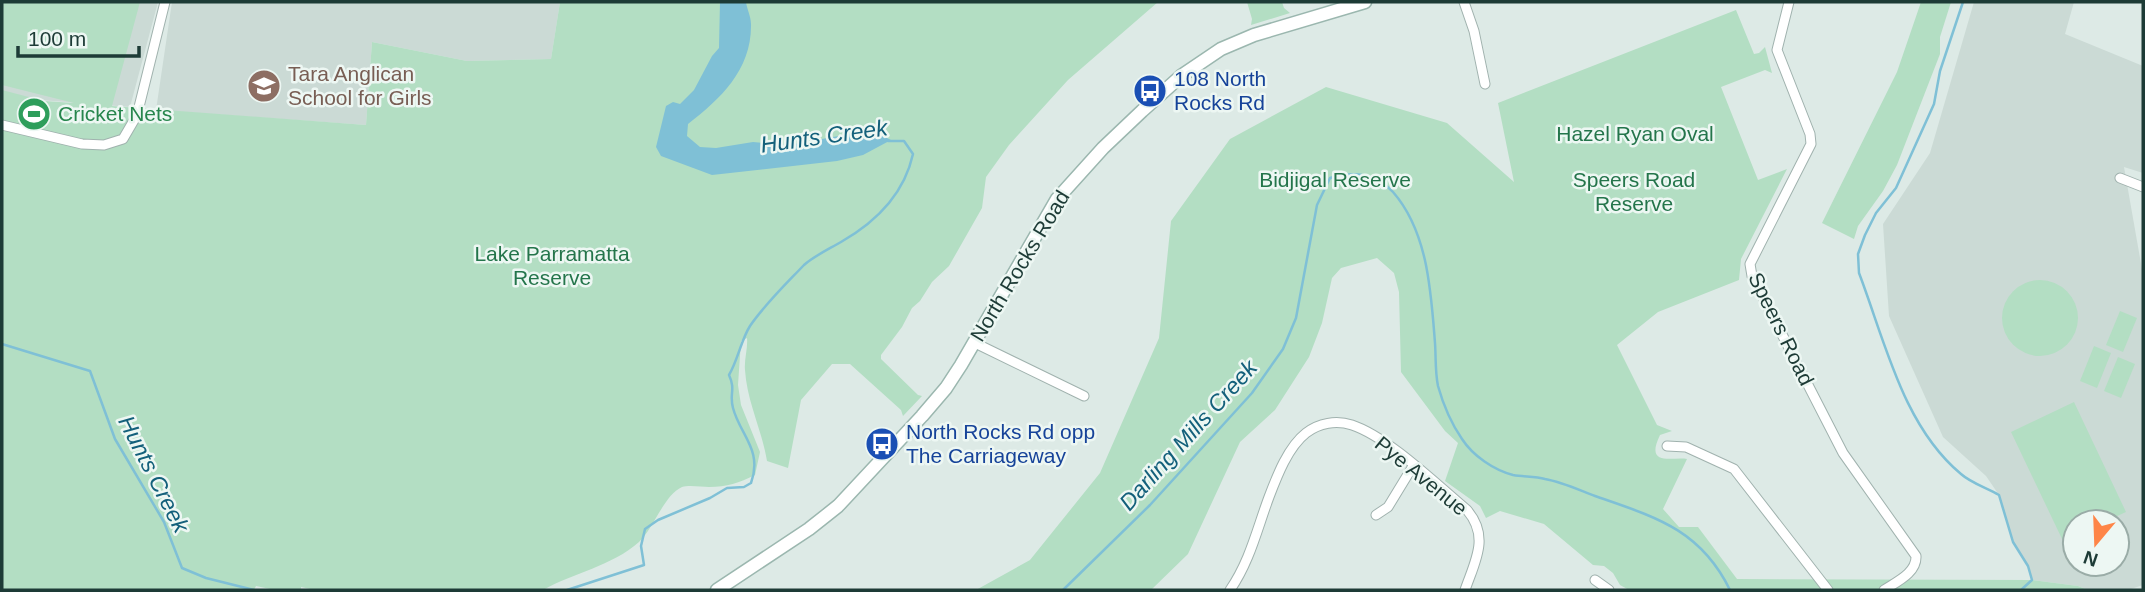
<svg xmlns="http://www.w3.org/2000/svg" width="2145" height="592" viewBox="0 0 2145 592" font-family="Arial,sans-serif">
<rect width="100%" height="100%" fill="#ddeae6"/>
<g fill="#cbdad5" fill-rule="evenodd">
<polygon points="2,2 158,2 130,107 2,97"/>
<polygon points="172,2 560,2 551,59 467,61 372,42 366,125 156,110"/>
<path d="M 1974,2 L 2074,2 L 2065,34 L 2143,66 L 2143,173 L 2124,167 L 2143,275 L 2143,585 L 2128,590 L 2088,590 L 2078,586 L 2032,580 L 2028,565 L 2013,542 L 1999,495 L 1986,476 L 1943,437 L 1889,316 L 1883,224 L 1930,153 ZM 2075,522 L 2117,522 L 2117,564 L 2075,564 Z"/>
</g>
<g fill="#b3dec3">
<path d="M 2,2 L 140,2 L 112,106 L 366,125 L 372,42 L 467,61 L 551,59 L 560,2 L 1158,2 L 1068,80 L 1009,145 L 986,177 L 982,208 L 949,266 L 932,282 L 920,301 L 912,308 L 902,327 L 881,355 L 881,359 L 918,395 L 922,396 L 903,416 L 901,410 L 850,364 L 832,364 L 801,400 L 788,468 L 767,461 C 762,430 747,402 745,370 C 744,360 748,348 747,338 L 741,341 L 738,385 L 741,405 L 760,452 L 755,475 C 739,483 727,487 709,487 C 702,487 689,485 682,487 C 664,495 654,528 639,542 C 612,566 573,573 543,590 L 315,590 L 301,587 L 301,590 L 275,590 L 256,586 L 254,590 L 2,590 L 2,90 L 44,101 L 74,103 L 2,85 Z"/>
<polygon points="1247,2 1282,2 1284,8 1290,13 1251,25 1252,19"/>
<polygon points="1921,2 1951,2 1940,37 1940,54 1897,165 1883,191 1858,226 1854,239 1822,223 1897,72"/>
<path d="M 1736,10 L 1754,54 L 1759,53 L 1765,47 L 1772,73 L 1765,70 L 1721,87 L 1758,180 L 1787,169 L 1741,259 L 1739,280 L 1658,312 L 1617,345 L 1657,425 L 1672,431 L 1660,435 C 1644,468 1674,456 1687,459 L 1663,509 L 1679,527 L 1698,527 L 1737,579 L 2032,580 L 2078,586 L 2088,590 L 1629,590 L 1620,585 L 1613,573 L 1604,566 L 1593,565 L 1544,524 L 1500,511 L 1486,518 L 1480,506 L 1445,481 L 1458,443 L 1445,431 L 1401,372 L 1399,292 L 1394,273 L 1377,258 L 1341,268 L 1332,278 L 1322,323 L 1309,357 L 1275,410 L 1240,442 L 1188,554 L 1151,590 L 976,590 L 1030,560 L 1100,473 L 1159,338 L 1171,221 L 1230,139 L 1326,87 L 1447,123 L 1514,182 L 1498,103 Z"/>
<circle cx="2040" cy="318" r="38"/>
<polygon points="2120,311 2137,318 2123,352 2106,345"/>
<polygon points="2094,346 2111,353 2097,388 2080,381"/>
<polygon points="2118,357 2135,364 2121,398 2104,391"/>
<polygon points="2074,402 2126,512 2104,522 2075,522 2075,536 2063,541 2011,432"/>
</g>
<path fill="#7fc0d6" d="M 720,2 L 746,2 C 747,9 751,17 751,24 C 752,69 721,99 688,124 L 687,136 L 700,147 L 716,148 L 753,142 L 788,145 L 850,134 L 879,134 L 891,140 L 863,155 L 837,161 L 712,175 L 661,156 L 656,147 L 666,106 L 673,102 L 680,104 L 694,90 L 712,56 L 719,48 Z"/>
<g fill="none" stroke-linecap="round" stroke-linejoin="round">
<g stroke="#7fc0d6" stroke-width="2.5">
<path d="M 1963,2 L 1940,71 L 1934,104 L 1896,188 L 1876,213 L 1865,235 L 1858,254 L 1859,273 C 1885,341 1903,426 1961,474 C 1971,483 1987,488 1999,495 L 2013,542 L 2028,566 L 2032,580 L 2021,590"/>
<polyline points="2,344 90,371 115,439 164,522 182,568 206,578 254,590"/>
<path d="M 567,590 L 644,565 L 641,546 L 645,529 L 658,520 L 710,498 L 727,488 L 744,487 L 751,483 C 763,450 740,435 733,408 C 729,394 736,390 729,375 C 738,360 741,340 750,326 C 765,304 786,284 804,265 C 814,256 829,249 841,242 C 876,222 904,195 913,154 L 904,141 L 888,141"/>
<path d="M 1063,590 L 1150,505 L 1252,393 L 1283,349 L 1296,318 L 1317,205 L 1330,178 C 1354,171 1375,173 1393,192 C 1428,232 1431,292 1435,343 C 1436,357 1435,372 1438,386 C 1443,404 1451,423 1462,439 C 1473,456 1494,470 1513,475 C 1524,477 1535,476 1545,479 C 1562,482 1579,490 1595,496 C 1655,517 1700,529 1730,590"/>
</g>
<defs>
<g id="minor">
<polyline points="1464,2 1474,31 1485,84"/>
<path d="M 1789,2 L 1777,50 L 1810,134 L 1811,144 L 1750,264 L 1752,276 L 1843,453 L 1916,556 C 1917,573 1896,582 1884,590"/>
<polyline points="2,125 82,144 104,145 123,139 137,115 165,2"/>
<polyline points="2120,178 2143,187"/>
<polyline points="975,343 1084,396"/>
<polyline points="1667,446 1686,447 1734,469 1828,590"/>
<polyline points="1376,515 1388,507 1413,466"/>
<polyline points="1595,580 1609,590"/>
<path d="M 1230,590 C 1250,561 1257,529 1269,497 C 1277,476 1288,447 1306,433 C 1319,423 1336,420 1352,425 C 1388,437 1437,485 1467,510 C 1490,537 1475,561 1465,590"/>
</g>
<polyline id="secondary" points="717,590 809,529 838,506 922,416 946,388 961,365 1057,199 1103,148 1142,111 1181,76 1221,49 1254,35 1365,2"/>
</defs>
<use href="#minor" stroke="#a0b2ae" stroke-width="11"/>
<use href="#secondary" stroke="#9bb7af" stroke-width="15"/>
<use href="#minor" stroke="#fff" stroke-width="9"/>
<use href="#secondary" stroke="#fff" stroke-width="12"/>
</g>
<defs>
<symbol id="school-disc" viewBox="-11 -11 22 22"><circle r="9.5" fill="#8d6e63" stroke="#edf7f3"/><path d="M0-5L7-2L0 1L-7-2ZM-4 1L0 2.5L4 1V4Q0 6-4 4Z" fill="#fff"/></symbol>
<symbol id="bus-disc" viewBox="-11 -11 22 22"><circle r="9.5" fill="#1a4fb4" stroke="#edf7f3"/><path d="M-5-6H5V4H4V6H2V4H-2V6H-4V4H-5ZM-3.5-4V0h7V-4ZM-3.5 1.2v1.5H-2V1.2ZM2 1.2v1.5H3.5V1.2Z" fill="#fff"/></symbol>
<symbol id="stadium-disc" viewBox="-11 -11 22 22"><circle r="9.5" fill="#2e9e5b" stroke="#edf7f3"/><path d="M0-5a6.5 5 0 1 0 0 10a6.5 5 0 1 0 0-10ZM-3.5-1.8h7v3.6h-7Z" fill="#fff"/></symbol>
</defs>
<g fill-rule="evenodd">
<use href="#school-disc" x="245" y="67" width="38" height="38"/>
<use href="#bus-disc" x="1131" y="72" width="38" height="38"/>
<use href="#stadium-disc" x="15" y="95" width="38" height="38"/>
<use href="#bus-disc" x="863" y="425" width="38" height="38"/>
</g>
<g text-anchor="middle" stroke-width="5" stroke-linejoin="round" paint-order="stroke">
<g font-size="21" fill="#785e54" stroke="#edf7f3" text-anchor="start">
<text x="288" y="81">Tara Anglican<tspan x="288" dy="24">School for Girls</tspan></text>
</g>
<g font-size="21" fill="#164399" stroke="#edf7f3" text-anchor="start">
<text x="1174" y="86">108 North<tspan x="1174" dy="24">Rocks Rd</tspan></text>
<text x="906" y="439">North Rocks Rd opp<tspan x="906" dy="24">The Carriageway</tspan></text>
</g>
<g font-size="21" fill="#27864d" stroke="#edf7f3" text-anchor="start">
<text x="58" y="121">Cricket Nets</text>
</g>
<g font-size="21" fill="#24754b" stroke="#edf7f3">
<text x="1635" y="141">Hazel Ryan Oval</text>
<text x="1335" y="187">Bidjigal Reserve</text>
<text x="1634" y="187">Speers Road<tspan x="1634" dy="24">Reserve</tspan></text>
<text x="552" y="261">Lake Parramatta<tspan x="552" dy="24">Reserve</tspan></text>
</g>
<g font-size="21" fill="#1d3b36" stroke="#edf7f3">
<text transform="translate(1020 266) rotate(-59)" y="7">North Rocks Road</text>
<text transform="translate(1781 329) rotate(64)" y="7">Speers Road</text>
<text transform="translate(1421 476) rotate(39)" y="7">Pye Avenue</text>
</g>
<g font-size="23" font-style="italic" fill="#13607b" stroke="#edf7f3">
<text transform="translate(824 136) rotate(-8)" y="8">Hunts Creek</text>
<text transform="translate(1188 435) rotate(-48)" y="8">Darling Mills Creek</text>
<text transform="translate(154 474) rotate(63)" y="8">Hunts Creek</text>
</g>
</g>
<rect width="2145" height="592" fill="none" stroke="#1d3b36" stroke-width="7"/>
<g transform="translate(2096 543) rotate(199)"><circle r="33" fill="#edf7f3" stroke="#9aaca7" stroke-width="2"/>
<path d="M0-5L12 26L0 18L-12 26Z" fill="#fe8547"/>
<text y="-10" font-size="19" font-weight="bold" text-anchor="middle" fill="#1d3b36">N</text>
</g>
<path d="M18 46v10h121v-10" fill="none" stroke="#1d3b36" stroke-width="3.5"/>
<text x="28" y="46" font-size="21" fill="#1d3b36" stroke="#edf7f3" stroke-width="5" paint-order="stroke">100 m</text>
</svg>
